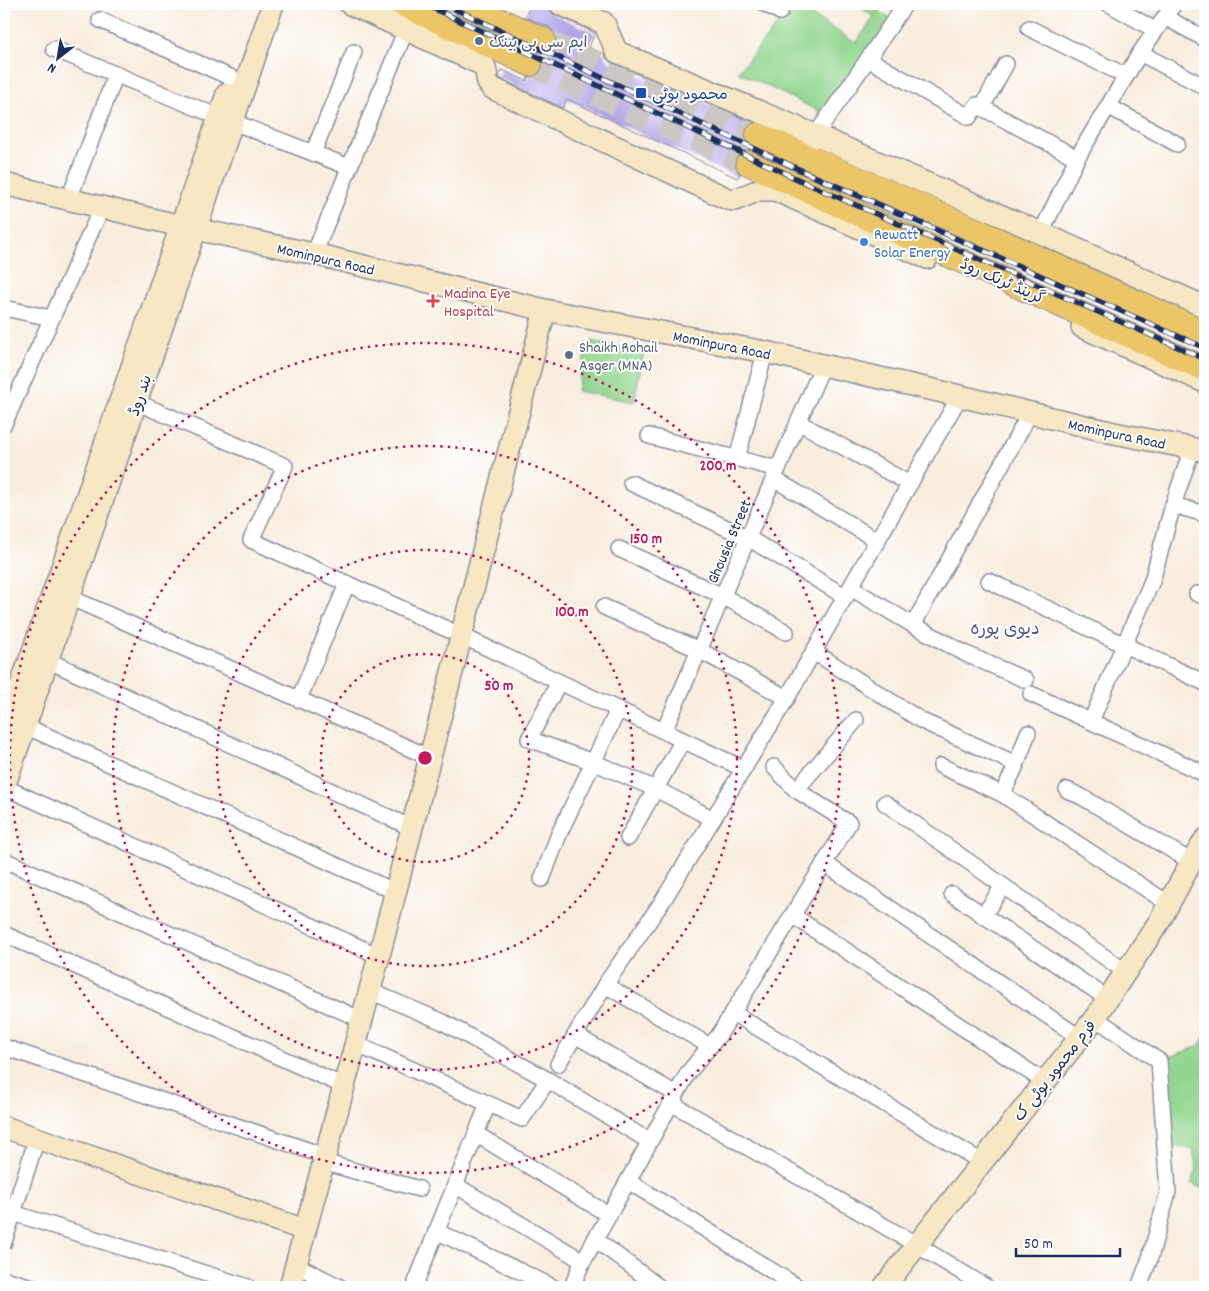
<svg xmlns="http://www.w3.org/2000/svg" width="1209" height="1291" viewBox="0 0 1209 1291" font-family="Dekko,'Playpen Sans Arabic',sans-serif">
<rect width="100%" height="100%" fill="#fff"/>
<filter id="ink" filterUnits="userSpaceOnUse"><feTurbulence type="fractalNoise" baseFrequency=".02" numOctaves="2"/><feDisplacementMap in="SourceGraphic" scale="10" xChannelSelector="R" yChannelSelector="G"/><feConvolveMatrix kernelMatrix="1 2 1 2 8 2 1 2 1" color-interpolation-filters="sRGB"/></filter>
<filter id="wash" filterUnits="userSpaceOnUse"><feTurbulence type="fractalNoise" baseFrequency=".0096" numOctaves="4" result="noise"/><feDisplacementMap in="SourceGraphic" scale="20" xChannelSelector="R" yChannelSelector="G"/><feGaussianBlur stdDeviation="1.12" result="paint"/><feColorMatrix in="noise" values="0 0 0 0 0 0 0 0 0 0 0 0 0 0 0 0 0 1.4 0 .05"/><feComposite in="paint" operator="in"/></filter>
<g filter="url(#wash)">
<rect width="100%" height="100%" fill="#f8edde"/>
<g fill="#91d68f" stroke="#568276">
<polygon points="794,4 856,43 874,17 860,7 862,4 869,4 890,19 825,114 738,72"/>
<polygon points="592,341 644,352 634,402 577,391 586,349 590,350"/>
<polygon points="1205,1036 1205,1190 1191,1183 1197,1170 1193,1150 1164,1142 1159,1061 1199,1046"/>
</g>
<g id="blocks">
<polygon fill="#b0a2e8" points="531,4 536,4 549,10 555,15 595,33 589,47 604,54 606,58 612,64 753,123 749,124 746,129 744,136 747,144 754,148 754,150 747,149 740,152 736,157 734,165 737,171 740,174 737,178 567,99 563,108 500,78 499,76 502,70 527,81 528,77 532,78 537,76 542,70 544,63 542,57 537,52 544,54 551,51 556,45 557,38 554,32 549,27 525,17"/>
</g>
</g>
<g filter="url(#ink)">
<use href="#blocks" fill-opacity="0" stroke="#8a8e9e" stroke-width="1"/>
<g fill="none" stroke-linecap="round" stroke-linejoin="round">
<g stroke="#ccc7c4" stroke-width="24" stroke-dasharray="24 12" stroke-linecap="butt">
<polyline points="543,40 758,135"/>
<polyline points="530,64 748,163"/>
</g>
<defs>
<g id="street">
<polyline points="765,4 780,12"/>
<polyline points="1109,4 1155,30"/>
<polyline points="1165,17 1205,39"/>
<polyline points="100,20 232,78"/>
<polyline points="1029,28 1126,76"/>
<polyline points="54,49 219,117"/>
<polyline points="1140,53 1205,87"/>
<polyline points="868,59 969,117 977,105 1077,158"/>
<polyline points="1108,106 1177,144"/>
<polyline points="982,107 1006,64"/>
<polyline points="233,122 349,167"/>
<polyline points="810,143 868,59 905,4"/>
<polyline points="313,153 354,52"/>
<polyline points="69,199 116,74"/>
<polyline points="1041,233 1077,158 1140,53 1174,4"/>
<polyline points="314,254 409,22"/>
<polyline points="4,308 51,318"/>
<polyline points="136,402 285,466 251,540 462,636 744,769"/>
<polyline points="798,422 910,484"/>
<polyline points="4,424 102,207"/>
<polyline points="649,436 778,469"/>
<polyline points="737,459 765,352"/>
<polyline points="774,479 878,541"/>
<polyline points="631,483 748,538 846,597"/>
<polyline points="1173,505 1205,514"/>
<polyline points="619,549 723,596 786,632"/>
<polyline points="989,581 1205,683"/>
<polyline points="851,588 913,625 1030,413"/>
<polyline points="1197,594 1205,596"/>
<polyline points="69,597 431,758"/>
<polyline points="604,607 699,650 787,698"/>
<polyline points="913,625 966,654 1026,680"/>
<polyline points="814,652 922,721 1016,764"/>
<polyline points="47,660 412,828"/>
<polyline points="559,682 529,739 593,762 656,789 713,819"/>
<polyline points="1031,694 1205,774"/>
<polyline points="299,699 347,584"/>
<polyline points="1091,721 1152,581 1173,505 1192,449"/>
<polyline points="25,726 396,892"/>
<polyline points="664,731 823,365"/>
<polyline points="941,766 1002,794 1169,904"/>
<polyline points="4,787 379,956"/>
<polyline points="796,790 856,720"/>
<polyline points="1067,790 1082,797 1192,862"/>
<polyline points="1002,794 1015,768 1028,733"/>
<polyline points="885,803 1126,972"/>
<polyline points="628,838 683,740"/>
<polyline points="4,860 362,1020"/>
<polyline points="824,863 1080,1038"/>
<polyline points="542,879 559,834 618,710"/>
<polyline points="952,894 1108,999"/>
<polyline points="792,915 1045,1082"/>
<polyline points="983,916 1003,886"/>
<polyline points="4,934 344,1086"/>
<polyline points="605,985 710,1046"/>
<polyline points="733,1013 982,1162"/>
<polyline points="1095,1018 1159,1061 1168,1192 1150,1258 1139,1287"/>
<polyline points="575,1035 676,1094"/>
<polyline points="356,1044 522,1119 548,1080 443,1022 370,991"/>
<polyline points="4,1047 325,1156"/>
<polyline points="558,1064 605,985 662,902 787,698 960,396"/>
<polyline points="548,1080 649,1141"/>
<polyline points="671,1103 917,1245 986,1287"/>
<polyline points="476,1134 609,1215"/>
<polyline points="323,1162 419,1189"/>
<polyline points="628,1181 798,1287"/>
<polyline points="455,1185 583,1261"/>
<polyline points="13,1213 248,1287"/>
<polyline points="436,1231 553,1287"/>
<polyline points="595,1239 659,1287"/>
<polyline points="4,1242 37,1138"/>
<polyline points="296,1265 340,1287"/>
<polyline points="4,1279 32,1287"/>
<polyline points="416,1282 488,1104"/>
<polyline points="572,1287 581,1265 688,1073 719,1035 849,823 796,790 774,767"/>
</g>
<g id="secondary">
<polyline points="350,4 483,65 485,67 488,83 492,88 567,124 728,199 735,200 759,190 775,190 927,258"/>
<polyline points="560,4 604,23 615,48 617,52 622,54 815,135 1041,233 1205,307"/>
<polyline points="4,184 181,226 314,254 545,310 765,352 960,396 1114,433 1205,451"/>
<polyline points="1082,327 1205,382"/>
<polyline points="4,734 227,94"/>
<polyline points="4,787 273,4"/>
<polyline points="4,1127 305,1230"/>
<polyline points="290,1287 379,956 545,310"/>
<polyline points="884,1287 1095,1018 1159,922 1188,868 1205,840"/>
</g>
<g id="primary">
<polyline points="402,4 530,64"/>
<polyline points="464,4 543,40"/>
<polyline points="758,135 971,228 1205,333"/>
<polyline points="748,163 955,258 1205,369"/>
</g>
</defs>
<use href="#street" stroke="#8a8e9e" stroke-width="18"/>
<use href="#secondary" stroke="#8a8e9e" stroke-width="24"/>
<use href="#primary" stroke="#8a8e9e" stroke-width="26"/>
<use href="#street" stroke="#fff" stroke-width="15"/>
<use href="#secondary" stroke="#f7e8c3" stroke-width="21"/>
<use href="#primary" stroke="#ebc669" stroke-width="24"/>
<defs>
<g id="rail">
<polyline points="424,4 806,183 1205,359"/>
<polyline points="444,4 809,174 1205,348"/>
</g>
</defs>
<use href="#rail" stroke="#1b2f5e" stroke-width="5.5"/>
<use href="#rail" stroke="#fff" stroke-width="4" stroke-dasharray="11" stroke-linecap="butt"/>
</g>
</g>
<g fill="none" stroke="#c2185b" stroke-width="2.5" stroke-dasharray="2.5 5">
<circle cx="425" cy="758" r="104"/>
<circle cx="425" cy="758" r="208"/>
<circle cx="425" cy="758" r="312"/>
<circle cx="425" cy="758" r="415"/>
</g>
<g fill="#5c6f8a" stroke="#fff" stroke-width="2">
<circle cx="479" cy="41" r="5"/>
<circle cx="569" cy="355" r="5"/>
</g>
<rect fill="#1a4fb4" stroke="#fff" stroke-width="2" x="635" y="87" width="12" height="12" rx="2.5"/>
<circle fill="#3f7fe0" stroke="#fff" stroke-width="2" cx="864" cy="242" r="5"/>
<path fill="#e0444e" stroke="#fff" stroke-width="2" d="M430.5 293.5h5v5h5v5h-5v5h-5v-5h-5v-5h5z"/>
<g text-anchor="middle" stroke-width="4" stroke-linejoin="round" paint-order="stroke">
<g font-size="16" fill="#4e5e75" stroke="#fff" text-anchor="start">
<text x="489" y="47">ایم سی بی بینک</text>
<text x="579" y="352">Shaikh Rohail<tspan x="579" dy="18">Asger (MNA)</tspan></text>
</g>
<g font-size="16" fill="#164399" stroke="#fff" text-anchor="start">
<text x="652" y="99">محمود بوٹی</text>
</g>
<g font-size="16" fill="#366cbe" stroke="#fff" text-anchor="start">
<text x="874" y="239">Rewatt<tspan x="874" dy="18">Solar Energy</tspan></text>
</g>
<g font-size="16" fill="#1b2f5e" stroke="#fff">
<text transform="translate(326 258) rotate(13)" y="6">Mominpura Road</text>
<text transform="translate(1003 280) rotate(24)" y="6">گرینڈ ٹرنک روڈ</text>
<text transform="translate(722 344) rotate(11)" y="6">Mominpura Road</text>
<text transform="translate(139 395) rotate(-71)" y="6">بند روڈ</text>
<text transform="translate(1117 433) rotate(12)" y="6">Mominpura Road</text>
<text transform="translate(728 541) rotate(-67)" y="6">Ghousia Street</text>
<text transform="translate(1054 1070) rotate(-52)" y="6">فرم محمود بوٹی ک</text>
</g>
<g font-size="16" fill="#be3a42" stroke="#fff" text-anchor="start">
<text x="444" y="298">Madina Eye<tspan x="444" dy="18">Hospital</tspan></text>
</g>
<g font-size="18" fill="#4f578e" stroke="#fff">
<text x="1005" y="634">دیوی پورہ</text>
</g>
</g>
<circle cx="425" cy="758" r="8" fill="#c2185b" stroke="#fff" stroke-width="2.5"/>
<g font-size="15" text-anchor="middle" font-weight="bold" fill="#c2185b" stroke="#fff" stroke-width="4" stroke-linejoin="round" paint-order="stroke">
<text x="718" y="470">200 m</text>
<text x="646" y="543">150 m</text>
<text x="572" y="616">100 m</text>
<text x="499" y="690">50 m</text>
</g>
<rect width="1209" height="1291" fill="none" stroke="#fff" stroke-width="20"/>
<g transform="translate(58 58) rotate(211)" stroke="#ffffff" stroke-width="4" paint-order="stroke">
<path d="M0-4L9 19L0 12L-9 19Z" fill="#1b2f5e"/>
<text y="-8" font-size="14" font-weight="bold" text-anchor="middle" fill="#1b2f5e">N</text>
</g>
<path d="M1016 1248v8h104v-8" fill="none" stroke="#1b2f5e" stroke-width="2.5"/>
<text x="1024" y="1248" font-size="15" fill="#1b2f5e" stroke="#ffffff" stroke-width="4" paint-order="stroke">50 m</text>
</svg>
